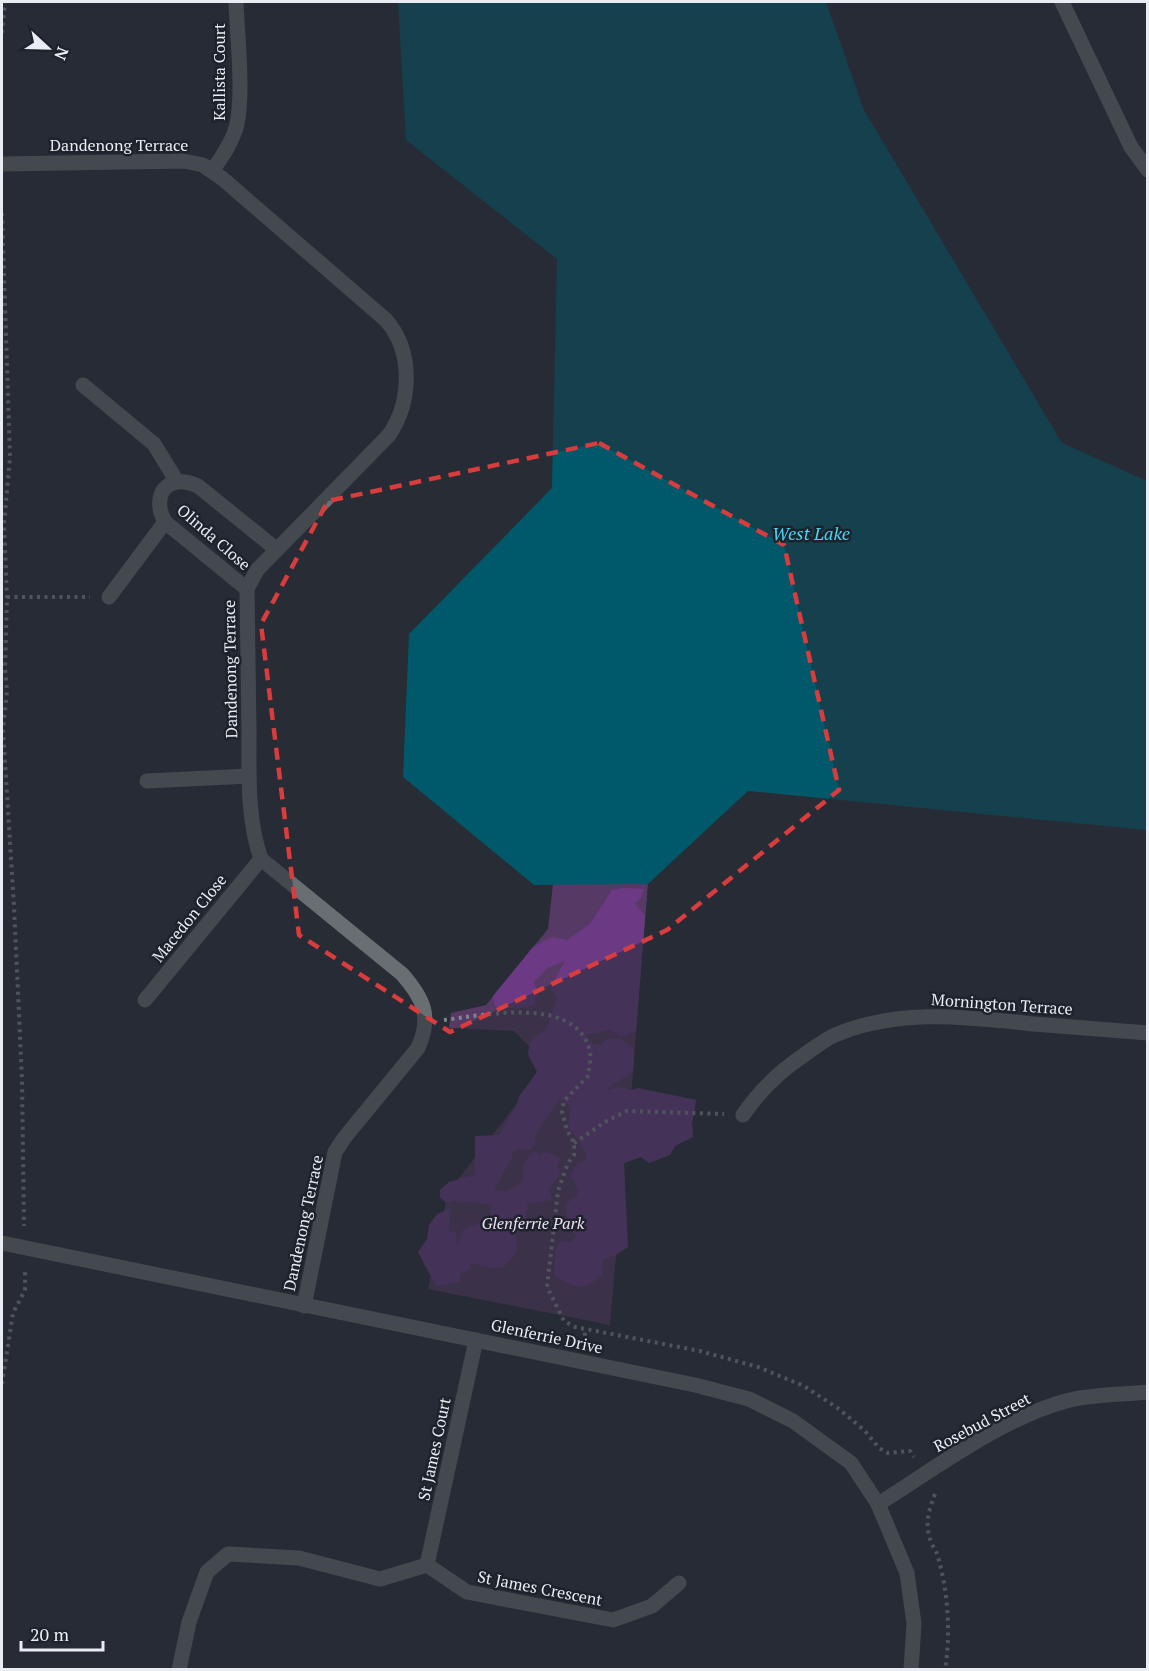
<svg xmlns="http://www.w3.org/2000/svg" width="1149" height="1671" viewBox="0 0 1149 1671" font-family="'PT Serif',serif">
<rect width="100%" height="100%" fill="#272c35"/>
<polygon fill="#563a65" points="553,884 648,884 631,1095 696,1100 692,1124 693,1137 624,1163 610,1325 428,1289 448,1192 547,1065 514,1031 449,1028 451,1013 486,1005 548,929"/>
<path fill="#6c3a84" d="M 625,888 L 644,889 L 641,898 L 635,903 L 645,916 L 636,1031 L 621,1036 L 610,1030 L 586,1035 L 592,1044 L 601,1045 L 606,1039 L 619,1038 L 634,1049 L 633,1072 L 609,1087 L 607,1091 L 618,1087 L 631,1090 L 638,1088 L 696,1100 L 692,1124 L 693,1137 L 675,1146 L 670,1155 L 649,1163 L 641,1157 L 624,1163 L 628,1247 L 616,1255 L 603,1259 L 602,1275 C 581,1293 576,1288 554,1275 L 556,1248 L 561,1241 L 572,1242 L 576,1235 L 568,1224 L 566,1204 L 577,1195 L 578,1189 L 571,1176 L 576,1164 L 587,1160 L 585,1151 L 568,1125 L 571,1107 L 560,1098 L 535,1135 L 535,1143 L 531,1149 L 514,1150 L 512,1157 L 494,1190 C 505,1194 516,1188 524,1179 C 521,1166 524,1160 534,1152 L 540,1155 L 546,1152 L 560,1158 L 557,1167 L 561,1169 L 558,1177 L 549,1188 L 552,1200 L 526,1204 L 528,1208 L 525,1218 L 517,1223 L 514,1230 L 516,1236 L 517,1251 L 504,1267 L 492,1268 L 470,1263 L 470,1269 L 460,1274 L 460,1282 L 436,1286 L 418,1252 L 427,1239 L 429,1225 L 437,1214 L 450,1209 L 449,1231 L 456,1233 L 457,1245 L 463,1230 L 489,1219 L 492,1205 L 468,1201 L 459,1203 L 455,1200 L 446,1203 L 440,1197 L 440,1190 L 449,1182 L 475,1175 L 475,1136 L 499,1135 L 514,1111 L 520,1095 L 537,1072 L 528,1054 L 530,1041 L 547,1029 L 557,997 L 550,988 L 565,961 L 547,968 L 534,982 L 538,996 L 535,997 L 535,1003 C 525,1011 508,1008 495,1006 L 493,996 L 533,947 L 552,937 L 567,940 L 590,924 L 612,890 Z"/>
<polygon fill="#00596a" points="398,2 826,2 864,110 1062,443 1147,481 1147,830 748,791 648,884 534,885 403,777 409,634 552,488 557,259 406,140"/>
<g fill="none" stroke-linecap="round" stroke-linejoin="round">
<g stroke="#81858d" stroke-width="4" stroke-dasharray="3 4.5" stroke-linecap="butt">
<polyline points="2,33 5,2"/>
<polyline points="2,213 10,457 4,524 7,597 5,669 7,691 3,730 14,906 22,1080 24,1226"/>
<polyline points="7,597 90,597"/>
<path d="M 444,1020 C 485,1015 573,996 589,1048 C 592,1056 589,1068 588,1076 L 564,1101 L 562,1112 L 567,1130 L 574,1143 L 574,1155 L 568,1163 L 558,1191 L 547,1287 L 564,1321 L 575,1327 L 700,1351 L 758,1367 L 804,1386 L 839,1409 L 865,1431 L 879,1448 L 888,1453 L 910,1451 L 914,1457"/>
<polyline points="574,1143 608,1120 627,1111 724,1114"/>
<polyline points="583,1343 586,1329"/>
<polyline points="2,1384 13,1313 25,1290 25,1269"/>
<path d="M 935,1494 C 928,1512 924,1526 932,1544 C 934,1549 937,1552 938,1557 C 948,1592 951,1633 945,1670"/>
</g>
<g stroke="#696e72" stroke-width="15">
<polyline points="1062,2 1131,147 1148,170"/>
<path d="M 2,164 L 184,161 L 203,165 L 223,179 L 386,320 C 413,351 412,401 389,435 L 257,570 L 247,589 C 248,637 248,684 249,732 C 249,774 247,819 261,859 L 402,974 C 424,999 432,1017 418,1048 L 345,1137 L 335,1152 L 304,1306"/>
<path d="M 212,171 C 221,158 230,146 235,131 C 245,102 237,34 236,2"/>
<polyline points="83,385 154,444 176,480"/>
<path d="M 247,589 L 165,522 C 150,495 168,472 198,486 L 276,549"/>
<polyline points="109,597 165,522"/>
<polyline points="147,781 249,776"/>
<polyline points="145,1000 261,859"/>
<path d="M 743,1115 C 760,1090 780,1071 804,1055 C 814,1048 824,1040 835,1035 C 899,1008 967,1017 1034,1024 C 1072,1027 1110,1030 1148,1033"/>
<polyline points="2,1243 695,1385 749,1399 793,1421 851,1463 878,1504 907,1573 914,1624 911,1670"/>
<path d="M 878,1504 C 936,1468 1000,1419 1066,1401 C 1093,1394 1120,1395 1148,1392"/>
<polyline points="427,1565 467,1592 613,1620 652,1606 679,1583"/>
<polyline points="427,1565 476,1340"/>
<polyline points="179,1670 189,1622 207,1572 228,1554 299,1558 380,1579 427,1565"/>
</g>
</g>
<path d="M0 0H1149V1671H0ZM 599,443 L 784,545 L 839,790 L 667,930 L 450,1032 L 299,935 L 261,624 L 328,501 Z" fill="#272c35" fill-opacity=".55" fill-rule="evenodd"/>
<path fill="none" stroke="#d83c3c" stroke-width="4.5" stroke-dasharray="12 8" stroke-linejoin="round" d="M 599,443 L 784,545 L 839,790 L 667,930 L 450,1032 L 299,935 L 261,624 L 328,501 Z"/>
<g text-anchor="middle" stroke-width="5" stroke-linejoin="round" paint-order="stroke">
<g font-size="16" fill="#e9ecf3" stroke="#1d222b">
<text transform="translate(219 72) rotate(-90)" y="6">Kallista Court</text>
<text x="119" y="151">Dandenong Terrace</text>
<text transform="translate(214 537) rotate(41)" y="6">Olinda Close</text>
<text transform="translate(230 669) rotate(-91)" y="6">Dandenong Terrace</text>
<text transform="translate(189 918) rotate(-51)" y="6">Macedon Close</text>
<text transform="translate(1002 1004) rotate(4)" y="6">Mornington Terrace</text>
<text transform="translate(303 1223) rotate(-78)" y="6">Dandenong Terrace</text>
<text transform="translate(547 1336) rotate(12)" y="6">Glenferrie Drive</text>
<text transform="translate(982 1422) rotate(-28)" y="6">Rosebud Street</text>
<text transform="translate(434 1449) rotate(-78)" y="6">St James Court</text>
<text transform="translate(540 1588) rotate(11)" y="6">St James Crescent</text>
</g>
<g font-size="16" font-style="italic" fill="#ecdff4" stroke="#1d222b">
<text x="533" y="1229">Glenferrie Park</text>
</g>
<g font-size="18" font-style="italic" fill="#46d5f5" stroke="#1d222b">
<text x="811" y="540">West Lake</text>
</g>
</g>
<rect width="1149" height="1671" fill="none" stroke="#e9ecf3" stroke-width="6"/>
<g transform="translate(48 48) rotate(112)" stroke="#1d222b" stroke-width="4.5" paint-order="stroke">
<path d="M0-4.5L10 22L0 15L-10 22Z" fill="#e9ecf3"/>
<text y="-9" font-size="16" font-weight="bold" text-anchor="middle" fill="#e9ecf3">N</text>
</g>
<path d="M21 1641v9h82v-9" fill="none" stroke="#e9ecf3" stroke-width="3"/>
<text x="30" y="1641" font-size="18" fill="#e9ecf3" stroke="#1d222b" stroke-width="4.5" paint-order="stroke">20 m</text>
</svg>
